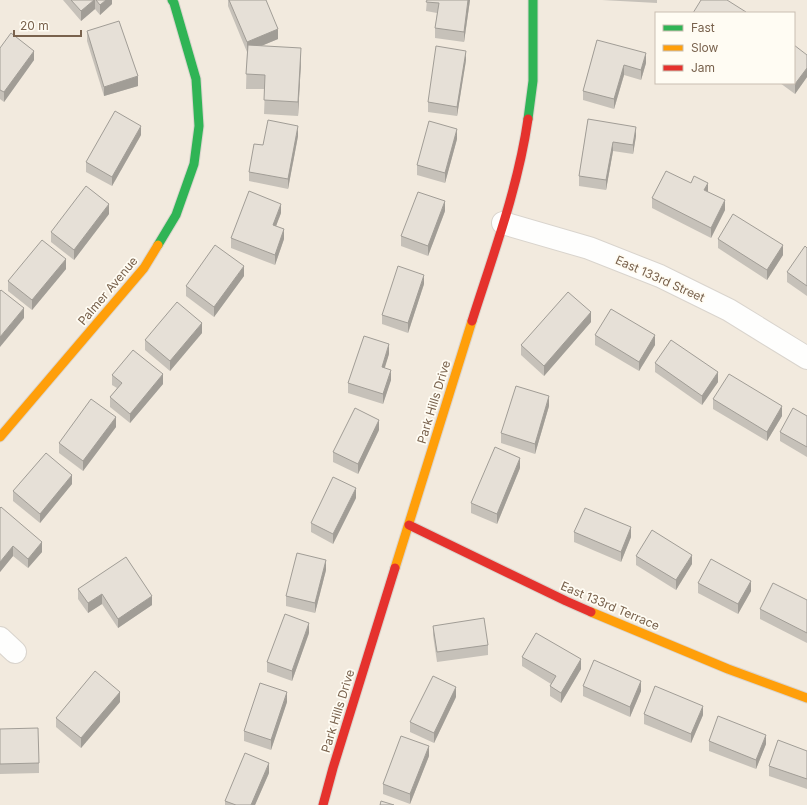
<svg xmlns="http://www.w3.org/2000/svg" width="807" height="805" viewBox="0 0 807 805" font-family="Inter,sans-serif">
<rect width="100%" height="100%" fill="#f9f7f0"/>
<path fill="#f2eade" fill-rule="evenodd" d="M 0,0 L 807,0 L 807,805 L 0,805 ZM 656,13 L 794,13 L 794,83 L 656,83 Z"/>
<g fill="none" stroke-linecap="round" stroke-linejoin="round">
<defs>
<g id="street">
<polyline points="503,223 589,248 660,276 729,310 807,358"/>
<polyline points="0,638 15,652"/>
</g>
<g id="fast">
<polyline points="528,119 533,81 533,0"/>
<polyline points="158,245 176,215 194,164 199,126 196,79 174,3 172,0"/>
</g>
<g id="slow">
<polyline points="0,437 144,268 158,245"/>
<polyline points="395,568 472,321"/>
<polyline points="591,612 728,669 807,698"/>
</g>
<g id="jam">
<path d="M 472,321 C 493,255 518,188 528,119"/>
<polyline points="409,525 566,601 591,612"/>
<polyline points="323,805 333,768 395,568"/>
</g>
</defs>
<use href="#street" stroke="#d9d4cd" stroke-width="24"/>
<use href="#fast" stroke="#dad4cd" stroke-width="11"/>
<use href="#slow" stroke="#dad4cd" stroke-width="11"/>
<use href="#jam" stroke="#dad4cd" stroke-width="11"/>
<use href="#street" stroke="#fefefd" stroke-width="22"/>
<use href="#fast" stroke="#30b455" stroke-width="9"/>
<use href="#slow" stroke="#ff9f0a" stroke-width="9"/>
<use href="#jam" stroke="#e5322d" stroke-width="9"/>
</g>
<g fill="#c6c1b9">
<polygon points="63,0 112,0 112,4 100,15 95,9 81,21"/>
<polygon points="228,0 266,0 278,39 261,46 301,62 298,116 264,114 265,89 246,89 247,52 228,6"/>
<polygon points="427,0 470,0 464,42 435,38 435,28 437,13 426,11"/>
<polygon points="602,0 657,0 657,3"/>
<polygon points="87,31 138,86 104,96 87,41"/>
<polygon points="597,40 646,63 641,80 624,75 614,109 583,100 583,91"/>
<polygon points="0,48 34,60 4,102 0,99"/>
<polygon points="807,55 807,77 795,94 780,83 794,83"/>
<polygon points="466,60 457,116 428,112 428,102"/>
<polygon points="588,119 636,136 633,154 613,151 606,190 579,186 579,176"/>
<polygon points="141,135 112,186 86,172 86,162"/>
<polygon points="298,136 288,189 249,181 249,172 263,145"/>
<polygon points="457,139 445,183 417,175 417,165"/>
<polygon points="708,192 725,210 711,238 652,208 652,198"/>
<polygon points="445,211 428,256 401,246 401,236"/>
<polygon points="281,213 276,226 284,239 275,265 231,248 231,238"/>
<polygon points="109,214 74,260 51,242 51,232"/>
<polygon points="718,239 783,255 767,280 718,248"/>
<polygon points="807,248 807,296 787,282 787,272"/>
<polygon points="66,269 32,310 8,291 8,281"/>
<polygon points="244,276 214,317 186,296 186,286"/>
<polygon points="424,284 408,333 382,324 382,315"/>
<polygon points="591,322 544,376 521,355 521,345"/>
<polygon points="202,333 170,371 145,350 145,340"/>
<polygon points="595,335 655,345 639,371 595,345"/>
<polygon points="389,354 384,368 391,380 383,404 348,393 348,383"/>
<polygon points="655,363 718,382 702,405 655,372"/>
<polygon points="112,375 163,384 130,423 110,407 110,397 117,388 112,385"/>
<polygon points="713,399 782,416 767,441 713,409"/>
<polygon points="549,406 535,454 501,443 501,433"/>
<polygon points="807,416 807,457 780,441 780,432"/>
<polygon points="116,427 83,471 59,453 59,443"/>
<polygon points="379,430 358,474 333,462 333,452"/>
<polygon points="520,468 497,524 471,513 471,503"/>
<polygon points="72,484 40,523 13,501 13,491"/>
<polygon points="356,498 333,544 311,532 311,523"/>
<polygon points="0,508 42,552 28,568 13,556 0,572"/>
<polygon points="574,532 631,537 621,562 574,542"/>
<polygon points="636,556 692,564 676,590 636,565"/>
<polygon points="326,570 315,613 286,606 286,596"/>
<polygon points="698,583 751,591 738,614 698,593"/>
<polygon points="78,589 152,605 118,628 102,604 88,613 78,599"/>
<polygon points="807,600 807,643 760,619 760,609"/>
<polygon points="433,626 488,645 488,655 437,662 433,635"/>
<polygon points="309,633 292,681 267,672 267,662"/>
<polygon points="522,657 581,669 561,703 550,696 550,686 551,684 522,666"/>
<polygon points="583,686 641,691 630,717 583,696"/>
<polygon points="456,697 434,743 410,732 410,722"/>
<polygon points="120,702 81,748 56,727 56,718"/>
<polygon points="287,702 271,750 244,741 244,731"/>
<polygon points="644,714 703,715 691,743 644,724"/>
<polygon points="0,729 39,763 39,773 0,774"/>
<polygon points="709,741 766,744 756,769 709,751"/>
<polygon points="807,751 807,789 769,776 769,766"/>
<polygon points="429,756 410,804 383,794 383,784"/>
<polygon points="269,773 255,805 225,805 225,801"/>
</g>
<g fill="#a19d96">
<polygon points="94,0 95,0 95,9 81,21 81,11"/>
<polygon points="106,0 112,0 112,4 100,15 100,5"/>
<polygon points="468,0 470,0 464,42 464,32"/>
<polygon points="278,29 278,39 247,52 247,42"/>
<polygon points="301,48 301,62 298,116 298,102"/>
<polygon points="34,51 34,60 4,102 4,92"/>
<polygon points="466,51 466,60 457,116 457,107"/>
<polygon points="646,53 646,63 641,80 641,70"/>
<polygon points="624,65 624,75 614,109 614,99"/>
<polygon points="807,68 807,77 795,94 795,84"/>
<polygon points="138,76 138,86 104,96 104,87"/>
<polygon points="141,126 141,135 112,186 112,177"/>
<polygon points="298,126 298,136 288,189 288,179"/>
<polygon points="636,127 636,136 633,154 633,145"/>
<polygon points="457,129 457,139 445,183 445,173"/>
<polygon points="613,142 613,151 606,190 606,180"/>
<polygon points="708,183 708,192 704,190"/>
<polygon points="725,200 725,210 711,238 711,228"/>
<polygon points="445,201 445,211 428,256 428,246"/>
<polygon points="109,204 109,214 74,260 74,250"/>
<polygon points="281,204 281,213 273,234 273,225"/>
<polygon points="284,229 284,239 275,265 275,255"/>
<polygon points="783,245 783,255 767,280 767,270"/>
<polygon points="66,259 66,269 32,310 32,300"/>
<polygon points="244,266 244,276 214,317 214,307"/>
<polygon points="424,275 424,284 408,333 408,323"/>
<polygon points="24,308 24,318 0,347 0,337"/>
<polygon points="591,312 591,322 544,376 544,366"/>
<polygon points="202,323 202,333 170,371 170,361"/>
<polygon points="655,335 655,345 639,371 639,362"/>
<polygon points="389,344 389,354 382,377 382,367"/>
<polygon points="391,370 391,380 383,404 383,394"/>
<polygon points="718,372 718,382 702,405 702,396"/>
<polygon points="163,374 163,384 130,423 130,414"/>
<polygon points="549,396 549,406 535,454 535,444"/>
<polygon points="782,406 782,416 767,441 767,432"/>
<polygon points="116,417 116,427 83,471 83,461"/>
<polygon points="379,420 379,430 358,474 358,464"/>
<polygon points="520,458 520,468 497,524 497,514"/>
<polygon points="72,475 72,484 40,523 40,514"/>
<polygon points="356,488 356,498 333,544 333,534"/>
<polygon points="631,527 631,537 621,562 621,552"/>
<polygon points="42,542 42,552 28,568 28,559"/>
<polygon points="13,546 13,556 0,572 0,562"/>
<polygon points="692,555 692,564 676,590 676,580"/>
<polygon points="326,560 326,570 315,613 315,603"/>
<polygon points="751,581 751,591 738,614 738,604"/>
<polygon points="102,594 102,604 88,613 88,603"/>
<polygon points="152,596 152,605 118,628 118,619"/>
<polygon points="309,623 309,633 292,681 292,671"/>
<polygon points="581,659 581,669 561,703 561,693"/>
<polygon points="641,681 641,691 630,717 630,707"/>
<polygon points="456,687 456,697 434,743 434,733"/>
<polygon points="120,692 120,702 81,748 81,738"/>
<polygon points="287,692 287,702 271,750 271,740"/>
<polygon points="703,706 703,715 691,743 691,734"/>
<polygon points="766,735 766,744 756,769 756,760"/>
<polygon points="429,746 429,756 410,804 410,794"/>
<polygon points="269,763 269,773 255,805 251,805"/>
</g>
<g fill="#e6e0d7" stroke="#a19d96">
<polygon points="71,0 94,0 81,11"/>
<polygon points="96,0 106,0 100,5"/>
<polygon points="229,0 266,0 278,29 247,42"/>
<polygon points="427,0 468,0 464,32 435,28 439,3 426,2"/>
<polygon points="701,0 727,0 746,12 746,13 693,13"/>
<polygon points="119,21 138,76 104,87 87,31"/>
<polygon points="11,33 34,51 4,92 0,90 0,48"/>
<polygon points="597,40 646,53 641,70 624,65 614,99 583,91"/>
<polygon points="248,45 301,48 298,102 264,100 265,75 246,74"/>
<polygon points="794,45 807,55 807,68 795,84 793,83 794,83"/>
<polygon points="436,46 466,51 457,107 428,102"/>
<polygon points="115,111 141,126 112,177 86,162"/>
<polygon points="588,119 636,127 633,145 613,142 606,180 579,176"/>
<polygon points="268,120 298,126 288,179 249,172 254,144 263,145"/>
<polygon points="429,121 457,129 445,173 417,165"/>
<polygon points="666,171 691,183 694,176 708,183 704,190 725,200 711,228 652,198"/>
<polygon points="86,186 109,204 74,250 51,232"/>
<polygon points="249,191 281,204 273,225 284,229 275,255 231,238"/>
<polygon points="418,192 445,201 428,246 401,236"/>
<polygon points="733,214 783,245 767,270 718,239"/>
<polygon points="42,240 66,259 32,300 8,281"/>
<polygon points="215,245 244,266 214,307 186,286"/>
<polygon points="805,246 807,248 807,286 787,272"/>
<polygon points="398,266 424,275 408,323 382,315"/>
<polygon points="1,290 24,308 0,337 0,291"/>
<polygon points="568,292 591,312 544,366 521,345"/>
<polygon points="177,302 202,323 170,361 145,340"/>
<polygon points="611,309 655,335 639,362 595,335"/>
<polygon points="364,336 389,344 382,367 391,370 383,394 348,383"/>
<polygon points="671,340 718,372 702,396 655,363"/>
<polygon points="133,350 163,374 130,414 110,397 122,383 112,375"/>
<polygon points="729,374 782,406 767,432 713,399"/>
<polygon points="516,386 549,396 535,444 501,433"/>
<polygon points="91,399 116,417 83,461 59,443"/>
<polygon points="355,408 379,420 358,464 333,452"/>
<polygon points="793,408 807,416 807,447 780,432"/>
<polygon points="495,447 520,458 497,514 471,503"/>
<polygon points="46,453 72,475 40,514 13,491"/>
<polygon points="333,477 356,488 333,534 311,523"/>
<polygon points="1,507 42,542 28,559 13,546 0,562 0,508"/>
<polygon points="585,508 631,527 621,552 574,532"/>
<polygon points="652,530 692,555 676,580 636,556"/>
<polygon points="297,553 326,560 315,603 286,596"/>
<polygon points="126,557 152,596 118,619 102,594 88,603 78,589"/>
<polygon points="711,559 751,581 738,604 698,583"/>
<polygon points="773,583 807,600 807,633 760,609"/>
<polygon points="285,614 309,623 292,671 267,662"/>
<polygon points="484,618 488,645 437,652 433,626"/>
<polygon points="536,633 581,659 561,693 550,686 556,676 522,657"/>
<polygon points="594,660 641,681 630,707 583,686"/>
<polygon points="95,671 120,692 81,738 56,718"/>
<polygon points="433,676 456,687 434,733 410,722"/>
<polygon points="260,683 287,692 271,740 244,731"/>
<polygon points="655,686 703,706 691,734 644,714"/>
<polygon points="718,716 766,735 756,760 709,741"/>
<polygon points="38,728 39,763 0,764 0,729"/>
<polygon points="401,736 429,746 410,794 383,784"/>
<polygon points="778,740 807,751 807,779 769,766"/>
<polygon points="245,753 269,763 251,805 236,805 225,801"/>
<polygon points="381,801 394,805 380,805"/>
</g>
<g text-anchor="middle" stroke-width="3.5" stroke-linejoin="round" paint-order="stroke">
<g font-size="12" fill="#79624d" stroke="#fffcf3">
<text transform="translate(660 279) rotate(24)" y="4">East 133rd Street</text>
<text transform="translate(108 291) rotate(-50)" y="4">Palmer Avenue</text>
<text transform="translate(434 402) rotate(-73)" y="4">Park Hills Drive</text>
<text transform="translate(610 606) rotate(23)" y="4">East 133rd Terrace</text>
<text transform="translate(338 711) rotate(-73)" y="4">Park Hills Drive</text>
</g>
</g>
<rect x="655" y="12" width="140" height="72" fill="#fffcf3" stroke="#c9beb1"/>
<rect x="663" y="25" width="20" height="6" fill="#30b455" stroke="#c9beb1"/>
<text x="691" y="32" font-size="12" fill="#79624d">Fast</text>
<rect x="663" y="45" width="20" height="6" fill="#ff9f0a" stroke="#c9beb1"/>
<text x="691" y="52" font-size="12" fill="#79624d">Slow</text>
<rect x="663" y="65" width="20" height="6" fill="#e5322d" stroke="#c9beb1"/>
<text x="691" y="72" font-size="12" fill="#79624d">Jam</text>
<path d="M14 30v6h67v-6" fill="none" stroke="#79624d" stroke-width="2"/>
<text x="20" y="30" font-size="12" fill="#79624d" stroke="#fffcf3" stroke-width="3" paint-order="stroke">20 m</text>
</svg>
